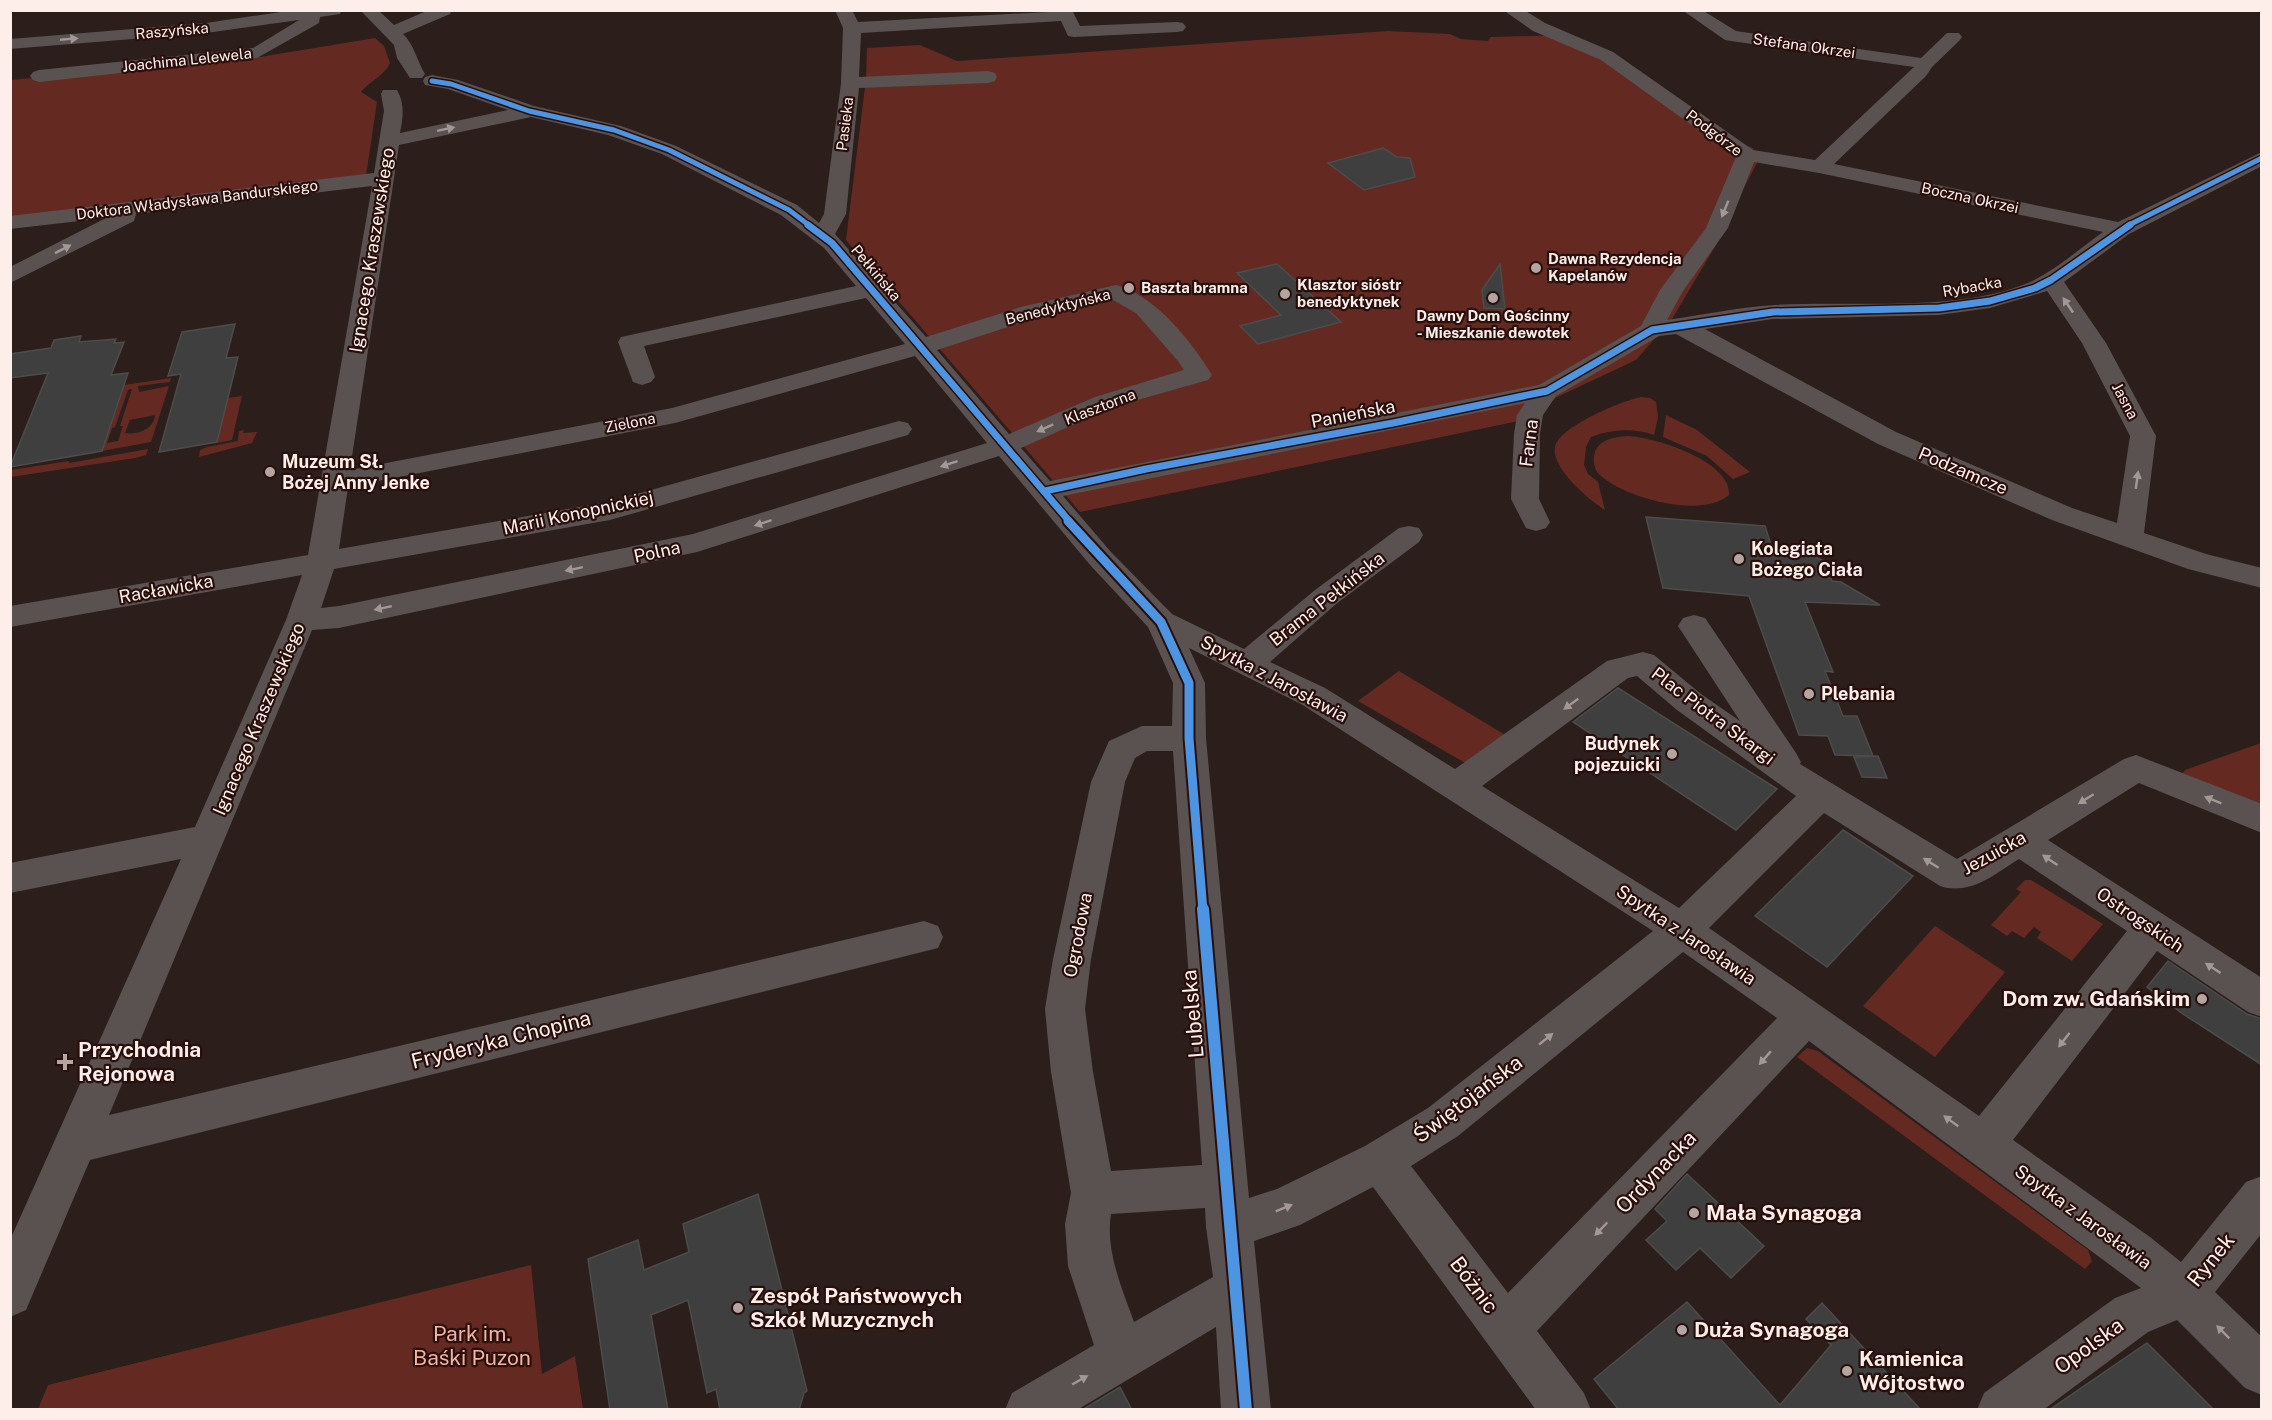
<svg xmlns="http://www.w3.org/2000/svg" width="2272" height="1420" viewBox="0 0 2272 1420" font-family="'Public Sans',sans-serif">
<rect width="100%" height="100%" fill="#2c1e1b"/>
<g fill="#642a21" fill-rule="evenodd">
<polygon points="1388,31 1450,34 1461,39 1488,41 1491,37 1567,35 1739,143 1753,148 1757,163 1739,197 1732,218 1672,319 1636,360 1555,398 1538,417 1080,512 846,240 866,79 867,48 920,45 957,61"/>
<path d="M 375,38 L 384,46 L 390,63 C 384,76 371,80 361,92 L 377,102 L 366,176 L 11,219 L 11,80 L 260,57 Z"/>
<path d="M 171,378 L 170,382 L 138,386 L 139,392 L 169,386 L 151,442 L 102,451 L 124,385 ZM 132,389 L 120,426 L 123,426 L 118,441 L 107,443 L 112,428 L 115,427 L 128,390 ZM 155,415 C 154,429 138,435 125,433 L 130,420 Z"/>
<polygon points="242,396 232,440 217,443 228,398"/>
<path d="M 1641,397 L 1650,398 L 1656,402 L 1658,417 L 1654,435 C 1634,428 1611,429 1591,437 L 1586,447 L 1584,465 L 1588,474 L 1598,482 L 1605,510 C 1589,500 1551,468 1555,447 C 1559,427 1621,401 1641,397 Z"/>
<polygon points="1666,415 1697,430 1750,472 1733,479 1707,456 1663,437"/>
<polygon points="244,430 243,433 257,432 252,443 199,457 200,450 207,447 238,441 239,431"/>
<path d="M 1628,436 C 1654,437 1732,461 1729,495 C 1702,519 1624,498 1600,475 C 1596,472 1595,467 1594,463 C 1592,441 1611,437 1628,436 Z"/>
<polygon points="148,449 146,455 135,458 11,477 11,470 69,461 69,463"/>
<polygon points="1399,671 1507,736 1467,764 1358,701"/>
<polygon points="2261,743 2261,811 2180,778 2185,770"/>
<polygon points="2025,880 2031,880 2103,924 2072,961 2037,938 2041,932 2034,927 2024,938 2012,931 2007,936 1991,925 2021,892 2016,889"/>
<polygon points="1935,926 2005,972 1935,1057 1863,1006"/>
<polygon points="1807,1048 1818,1051 2088,1250 2092,1261 2085,1269 1797,1057"/>
<polygon points="531,1265 542,1374 575,1356 583,1409 38,1409 48,1385"/>
</g>
<g fill="#403f3f" stroke="#4c4c4b" stroke-width="1.5">
<polygon points="1383,148 1397,157 1410,158 1415,177 1364,190 1328,163"/>
<polygon points="1277,264 1341,322 1258,344 1240,326 1281,315 1237,273"/>
<polygon points="1500,264 1505,309 1484,308 1482,290"/>
<polygon points="235,324 226,358 238,357 217,442 159,452 181,374 168,376 182,332"/>
<polygon points="81,336 79,342 116,339 114,343 124,342 111,375 128,373 102,451 10,467 48,373 10,378 10,354 51,348 54,340"/>
<polygon points="1646,517 1765,526 1771,545 1801,548 1803,551 1824,561 1832,581 1841,582 1880,605 1805,602 1833,672 1825,671 1843,716 1857,716 1873,756 1835,755 1828,736 1799,735 1749,596 1663,588"/>
<polygon points="1618,688 1777,789 1736,830 1573,722"/>
<polygon points="1878,756 1887,778 1862,777 1854,757"/>
<polygon points="1843,830 1913,876 1827,967 1755,916"/>
<polygon points="2168,961 2247,1014 2262,1019 2262,1065 2180,1012 2147,987"/>
<polygon points="1687,1174 1764,1246 1731,1278 1700,1248 1676,1270 1646,1240 1667,1221 1655,1209"/>
<polygon points="758,1194 807,1391 804,1393 799,1410 720,1410 716,1389 707,1393 688,1300 651,1315 668,1410 610,1410 588,1259 638,1240 644,1270 689,1252 683,1224"/>
<polygon points="1687,1302 1780,1405 1831,1345 1806,1319 1822,1303 1921,1410 1619,1410 1594,1379"/>
<polygon points="2147,1343 2214,1410 2049,1410"/>
<polygon points="1120,1387 1132,1410 1082,1410"/>
</g>
<g fill="none" stroke-linecap="round" stroke-linejoin="round">
<g fill="#5a5251" fill-rule="evenodd">
<polygon points="294,10 342,10 340,14 320,17 319,23 257,58 39,82 33,80 30,76 33,72 39,70 253,48 299,20 206,33 10,49 10,39 206,23"/>
<path d="M 360,10 L 378,10 L 394,25 L 429,10 L 452,10 L 450,14 L 403,34 C 414,44 417,61 425,74 L 422,78 L 410,78 L 397,58 L 394,45 Z"/>
<path d="M 835,10 L 852,10 L 858,22 L 1067,11 L 1073,12 L 1080,26 L 1177,22 L 1183,23 L 1186,27 L 1183,31 L 1177,32 L 1074,37 L 1068,36 L 1061,21 L 861,33 L 859,77 L 988,71 L 995,73 L 997,77 L 995,81 L 988,83 L 859,88 L 846,214 L 835,234 L 926,337 L 1021,307 L 1116,285 C 1155,295 1192,342 1212,375 L 1208,380 L 1113,407 L 1021,448 L 1050,481 L 1539,385 L 1641,326 L 1660,290 L 1706,228 L 1736,157 L 1601,60 L 1533,31 L 1503,10 L 1524,10 L 1545,23 L 1613,52 L 1753,150 L 1815,160 L 1914,67 L 1731,41 L 1725,40 L 1682,10 L 1702,10 L 1736,31 L 1921,58 L 1947,33 L 1959,33 L 1962,37 L 1959,41 L 1932,67 L 1926,76 L 1834,164 L 2118,222 L 2262,152 L 2262,166 L 2129,234 L 2064,282 L 2106,343 L 2156,436 L 2144,533 L 2206,554 L 2262,568 L 2262,588 L 2188,569 L 2052,520 L 1878,444 L 1676,334 L 1659,336 L 1556,396 L 1543,415 L 1540,434 L 1539,499 L 1550,522 L 1546,528 L 1536,531 L 1526,528 L 1511,499 L 1514,434 L 1517,415 L 1525,403 L 1063,496 L 1111,552 L 1172,614 L 1244,649 L 1315,590 L 1399,528 L 1409,526 L 1419,528 L 1423,535 L 1419,542 L 1336,604 L 1270,662 L 1325,688 L 1455,769 L 1607,661 L 1643,652 L 1654,655 L 1701,694 L 1740,721 L 1678,626 L 1683,618 L 1694,615 L 1705,618 L 1796,753 L 1801,762 L 1800,764 L 1957,859 L 2124,759 L 2136,755 L 2262,804 L 2262,833 L 2139,783 L 2048,840 L 2262,978 L 2262,1017 L 2248,1012 L 2157,951 L 2013,1140 L 2150,1237 L 2181,1262 L 2246,1182 L 2262,1176 L 2262,1233 L 2215,1292 L 2262,1337 L 2262,1395 L 2245,1388 L 2177,1320 L 2148,1332 L 2043,1410 L 1977,1410 L 1984,1393 L 2115,1298 L 2141,1288 L 1809,1041 L 1537,1331 L 1584,1393 L 1591,1410 L 1536,1410 L 1373,1187 L 1300,1225 L 1254,1241 L 1271,1410 L 1221,1410 L 1216,1327 L 1077,1410 L 1005,1410 L 1012,1393 L 1094,1345 L 1068,1266 L 1065,1224 L 1071,1193 L 1051,1072 L 1045,1009 L 1053,959 L 1091,782 L 1109,741 L 1142,726 L 1172,726 L 1173,683 L 1148,627 L 1091,566 L 999,456 L 697,552 L 339,628 L 312,630 L 109,1115 L 924,921 L 938,926 L 943,937 L 938,948 L 90,1160 L 26,1310 L 10,1317 L 10,1240 L 181,859 L 10,893 L 10,863 L 195,827 L 286,620 L 302,575 L 10,627 L 10,606 L 308,555 L 372,186 L 136,214 L 134,221 L 10,283 L 10,267 L 106,218 L 10,229 L 10,216 L 374,173 L 384,111 L 381,94 L 383,90 L 397,90 C 405,104 403,118 400,133 L 508,110 L 448,89 L 425,85 L 423,81 L 425,77 L 432,75 L 458,80 L 534,106 L 621,126 L 676,146 L 797,205 L 819,223 L 824,214 L 841,83 L 843,28 ZM 531,117 L 608,135 L 662,154 L 781,215 L 824,248 L 856,286 L 621,337 L 618,342 L 633,382 L 642,385 L 651,382 L 655,377 L 644,346 L 866,298 L 905,344 L 672,408 L 350,470 L 399,145 ZM 1754,162 L 1819,173 L 2103,232 C 2079,249 2055,271 2028,283 C 1955,313 1854,300 1775,305 C 1739,307 1703,315 1667,320 L 1683,291 L 1728,228 ZM 2047,291 L 2082,343 L 2130,436 L 2117,523 L 2072,508 L 1896,432 L 1705,329 L 1773,319 L 1939,315 L 1990,308 ZM 1113,300 L 1136,313 L 1178,361 L 1184,370 L 1095,397 L 1009,434 L 937,350 L 1036,318 ZM 915,356 L 987,443 L 693,534 L 339,606 L 321,608 L 334,569 L 610,520 L 908,435 L 912,429 L 908,423 L 899,421 L 608,502 L 339,549 L 348,487 L 675,423 ZM 1189,648 L 1301,704 L 1653,931 L 1428,1108 L 1365,1146 L 1277,1189 L 1249,1198 L 1206,738 L 1205,683 ZM 1637,676 L 1677,710 L 1796,796 L 1679,908 L 1482,786 L 1628,678 ZM 1147,751 L 1173,751 L 1202,1165 L 1111,1171 L 1093,1072 L 1085,1009 L 1091,959 L 1125,782 L 1135,758 ZM 1824,813 L 1940,886 C 1970,896 1995,874 2019,859 L 2127,931 L 1979,1116 L 1709,928 ZM 1683,952 L 1777,1018 L 1508,1293 L 1411,1166 L 1458,1136 ZM 1205,1208 L 1206,1227 L 1213,1277 L 1134,1322 C 1122,1288 1105,1251 1111,1214 Z"/>
</g>
<defs>
<g id="cycleway-far3">
<polyline points="432,81 451,84 529,111 614,130 669,150 789,210 810,226"/>
<polyline points="2127,226 2262,158"/>
</g>
<g id="cycleway-far2">
<polyline points="808,225 832,243 1070,522"/>
<polyline points="1045,491 1146,469 1393,423 1547,391 1652,330 1773,312 1939,308 1990,301 2035,288 2051,280 2130,225"/>
</g>
<polyline id="cycleway-far1" points="1068,521 1161,622 1189,683 1189,738 1203,911"/>
<polyline id="cycleway" points="1203,909 1246,1410"/>
</defs>
<use href="#cycleway-far3" stroke="#290f0b" stroke-width="8"/>
<use href="#cycleway-far2" stroke="#290f0b" stroke-width="10"/>
<use href="#cycleway-far1" stroke="#290f0b" stroke-width="13"/>
<use href="#cycleway" stroke="#290f0b" stroke-width="16"/>
<use href="#cycleway-far3" stroke="#4d94e3" stroke-width="5"/>
<use href="#cycleway-far2" stroke="#4d94e3" stroke-width="7"/>
<use href="#cycleway-far1" stroke="#4d94e3" stroke-width="9"/>
<use href="#cycleway" stroke="#4d94e3" stroke-width="12"/>
</g>
<defs><path id="oneway-solid" d="M-6-.8H1V-3.2L6.5 0L1 3.2V.8H-6Z" transform="scale(1.5)"/></defs>
<g fill="#a39896">
<use href="#oneway-solid" transform="translate(69 39) rotate(-5)"/>
<use href="#oneway-solid" transform="translate(446 129) rotate(-12)"/>
<use href="#oneway-solid" transform="translate(1725 209) rotate(112)"/>
<use href="#oneway-solid" transform="translate(63 249) rotate(-27)"/>
<use href="#oneway-solid" transform="translate(2068 305) rotate(-124)"/>
<use href="#oneway-solid" transform="translate(1045 428) rotate(156)"/>
<use href="#oneway-solid" transform="translate(949 464) rotate(162)"/>
<use href="#oneway-solid" transform="translate(2137 480) rotate(-82)"/>
<use href="#oneway-solid" transform="translate(763 523) rotate(162)"/>
<use href="#oneway-solid" transform="translate(574 569) rotate(168)"/>
<use href="#oneway-solid" transform="translate(383 608) rotate(168)"/>
<use href="#oneway-solid" transform="translate(1571 704) rotate(144)"/>
<use href="#oneway-solid" transform="translate(2086 799) rotate(148)"/>
<use href="#oneway-solid" transform="translate(2213 800) rotate(-158)"/>
<use href="#oneway-solid" transform="translate(2050 860) rotate(-146)"/>
<use href="#oneway-solid" transform="translate(1931 863) rotate(-148)"/>
<use href="#oneway-solid" transform="translate(2213 968) rotate(-147)"/>
<use href="#oneway-solid" transform="translate(1546 1039) rotate(-39)"/>
<use href="#oneway-solid" transform="translate(2064 1040) rotate(128)"/>
<use href="#oneway-solid" transform="translate(1765 1058) rotate(131)"/>
<use href="#oneway-solid" transform="translate(1951 1121) rotate(-144)"/>
<use href="#oneway-solid" transform="translate(1284 1208) rotate(-22)"/>
<use href="#oneway-solid" transform="translate(1601 1229) rotate(134)"/>
<use href="#oneway-solid" transform="translate(2223 1332) rotate(-135)"/>
<use href="#oneway-solid" transform="translate(1080 1380) rotate(-30)"/>
</g>
<g fill="#b4a5a2" stroke="#290f0b" stroke-width="2">
<circle cx="1536" cy="268" r="6"/>
<circle cx="1129" cy="288" r="6"/>
<circle cx="1285" cy="294" r="6"/>
<circle cx="1493" cy="298" r="6"/>
<circle cx="270" cy="472" r="6"/>
<circle cx="1739" cy="559" r="6"/>
<circle cx="1809" cy="694" r="6"/>
<circle cx="1672" cy="754" r="6"/>
<circle cx="2202" cy="999" r="6"/>
<path d="M62 1053h6v6h6v6h-6v6h-6v-6h-6v-6h6z"/>
<circle cx="1694" cy="1213" r="6"/>
<circle cx="738" cy="1308" r="6"/>
<circle cx="1682" cy="1330" r="6"/>
<circle cx="1847" cy="1371" r="6"/>
</g>
<g text-anchor="middle" stroke-width="4.5" stroke-linejoin="round" paint-order="stroke">
<g font-size="15" fill="#fdeeea" stroke="#290f0b">
<text transform="translate(172 31) rotate(-5)" y="5">Raszyńska</text>
<text transform="translate(1804 46) rotate(8)" y="5">Stefana Okrzei</text>
<text transform="translate(187 60) rotate(-6)" y="5">Joachima Lelewela</text>
<text transform="translate(845 124) rotate(-83)" y="5">Pasieka</text>
<text transform="translate(1714 133) rotate(37)" y="5">Podgórze</text>
<text transform="translate(1970 198) rotate(12)" y="5">Boczna Okrzei</text>
<text transform="translate(197 200) rotate(-7)" y="5">Doktora Władysława Bandurskiego</text>
<text transform="translate(876 273) rotate(50)" y="5">Pełkińska</text>
<text transform="translate(1972 287) rotate(-10)" y="5">Rybacka</text>
<text transform="translate(1058 307) rotate(-14)" y="5">Benedyktyńska</text>
<text transform="translate(2125 401) rotate(62)" y="5">Jasna</text>
<text transform="translate(1100 407) rotate(-21)" y="5">Klasztorna</text>
<text transform="translate(630 423) rotate(-11)" y="5">Zielona</text>
</g>
<g font-size="15" font-weight="bold" fill="#fdeeea" stroke="#290f0b" text-anchor="start">
<text x="1548" y="264">Dawna Rezydencja<tspan x="1548" dy="17">Kapelanów</tspan></text>
<text x="1297" y="290">Klasztor sióstr<tspan x="1297" dy="17">benedyktynek</tspan></text>
<text x="1141" y="293">Baszta bramna</text>
<text x="1493" y="321" text-anchor="middle">Dawny Dom Gościnny<tspan x="1493" dy="17">- Mieszkanie dewotek</tspan></text>
</g>
<g font-size="18" fill="#fdeeea" stroke="#290f0b">
<text transform="translate(372 250) rotate(-81)" y="6">Ignacego Kraszewskiego</text>
<text transform="translate(1353 414) rotate(-11)" y="6">Panieńska</text>
<text transform="translate(1529 443) rotate(-83)" y="6">Farna</text>
<text transform="translate(1963 471) rotate(23)" y="6">Podzamcze</text>
<text transform="translate(578 513) rotate(-12)" y="6">Marii Konopnickiej</text>
<text transform="translate(657 552) rotate(-12)" y="6">Polna</text>
<text transform="translate(166 589) rotate(-10)" y="6">Racławicka</text>
<text transform="translate(1327 599) rotate(-38)" y="6">Brama Pełkińska</text>
<text transform="translate(1274 679) rotate(28)" y="6">Spytka z Jarosławia</text>
<text transform="translate(1713 716) rotate(37)" y="6">Plac Piotra Skargi</text>
<text transform="translate(259 719) rotate(-67)" y="6">Ignacego Kraszewskiego</text>
<text transform="translate(1994 853) rotate(-29)" y="6">Jezuicka</text>
<text transform="translate(2140 920) rotate(34)" y="6">Ostrogskich</text>
<text transform="translate(1078 935) rotate(-79)" y="6">Ogrodowa</text>
<text transform="translate(1686 935) rotate(34)" y="6">Spytka z Jarosławia</text>
<text transform="translate(2083 1217) rotate(36)" y="6">Spytka z Jarosławia</text>
</g>
<g font-size="18" font-weight="bold" fill="#fdeeea" stroke="#290f0b" text-anchor="start">
<text x="282" y="468">Muzeum Sł.<tspan x="282" dy="21">Bożej Anny Jenke</tspan></text>
<text x="1751" y="555">Kolegiata<tspan x="1751" dy="21">Bożego Ciała</tspan></text>
<text x="1821" y="700">Plebania</text>
<text x="1660" y="750" text-anchor="end">Budynek<tspan x="1660" dy="21">pojezuicki</tspan></text>
</g>
<g font-size="21" font-weight="bold" fill="#fdeeea" stroke="#290f0b" text-anchor="start">
<text x="2190" y="1006" text-anchor="end">Dom zw. Gdańskim</text>
<text x="78" y="1057">Przychodnia<tspan x="78" dy="24">Rejonowa</tspan></text>
<text x="1706" y="1220">Mała Synagoga</text>
<text x="750" y="1303">Zespół Państwowych<tspan x="750" dy="24">Szkół Muzycznych</tspan></text>
<text x="1694" y="1337">Duża Synagoga</text>
<text x="1859" y="1366">Kamienica<tspan x="1859" dy="24">Wójtostwo</tspan></text>
</g>
<g font-size="21" fill="#fdeeea" stroke="#290f0b">
<text transform="translate(1193 1014) rotate(-95)" y="7">Lubelska</text>
<text transform="translate(501 1040) rotate(-14)" y="7">Fryderyka Chopina</text>
<text transform="translate(1468 1099) rotate(-37)" y="7">Świętojańska</text>
<text transform="translate(1656 1172) rotate(-46)" y="7">Ordynacka</text>
<text transform="translate(2211 1260) rotate(-51)" y="7">Rynek</text>
<text transform="translate(1474 1285) rotate(53)" y="7">Bóżnic</text>
<text transform="translate(2089 1346) rotate(-36)" y="7">Opolska</text>
</g>
<g font-size="21" fill="#f1b1a4" stroke="#290f0b">
<text x="472" y="1341">Park im.<tspan x="472" dy="24">Baśki Puzon</tspan></text>
</g>
</g>
<rect width="2272" height="1420" fill="none" stroke="#fdeeea" stroke-width="24"/>
</svg>
